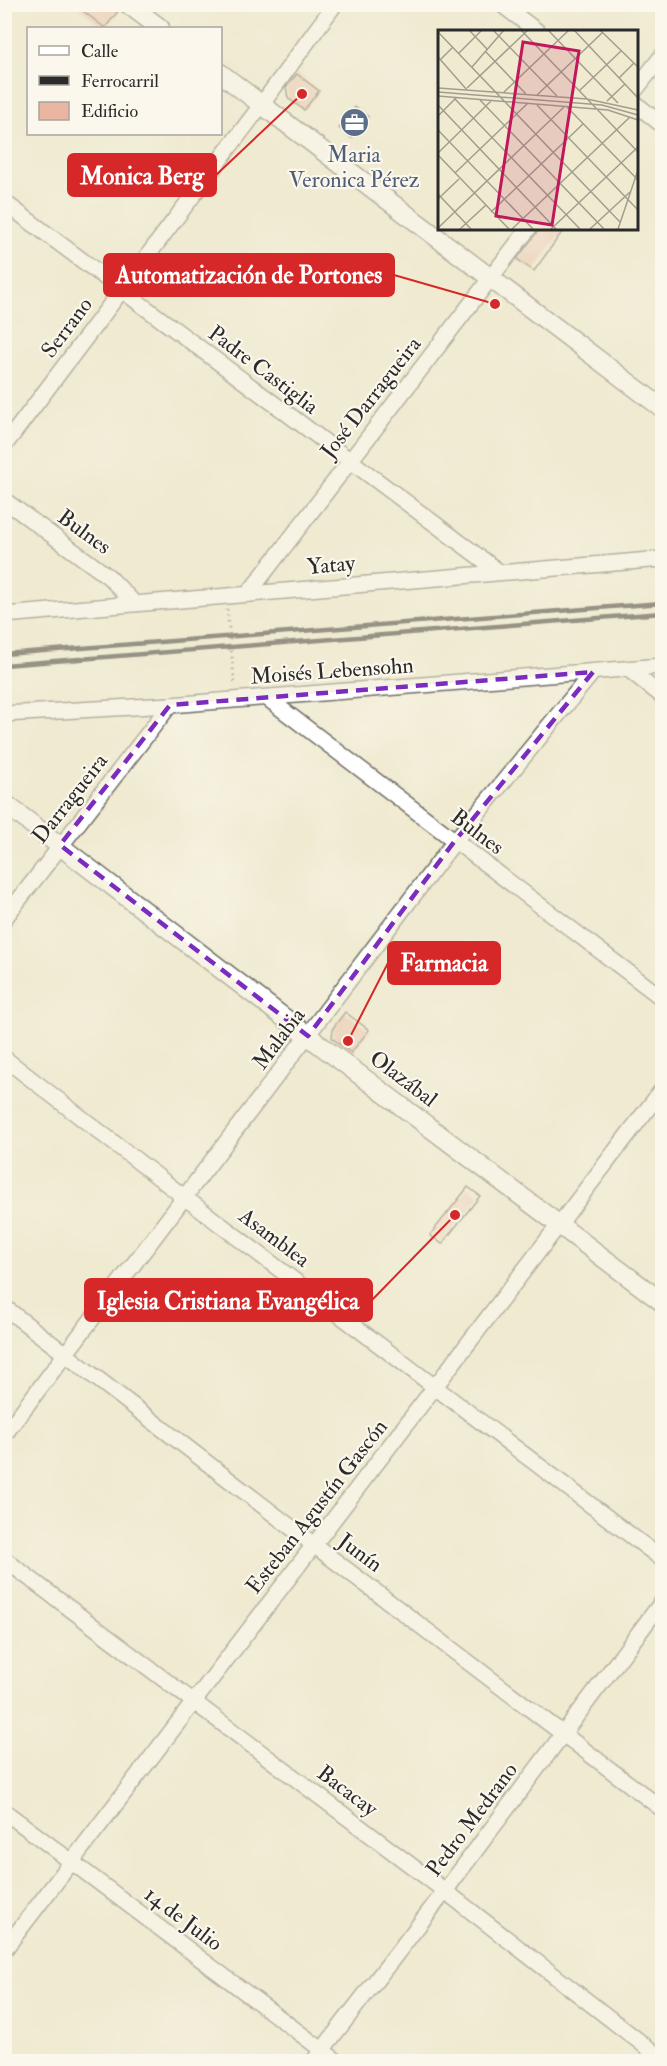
<svg xmlns="http://www.w3.org/2000/svg" width="667" height="2066" viewBox="0 0 667 2066" font-family="'IM FELL Double Pica',serif">
<rect width="100%" height="100%" fill="#fbf7ec"/>
<filter id="ink" filterUnits="userSpaceOnUse"><feTurbulence type="fractalNoise" baseFrequency=".0167" numOctaves="2"/><feDisplacementMap in="SourceGraphic" scale="12" xChannelSelector="R" yChannelSelector="G"/><feConvolveMatrix kernelMatrix="1 2 1 2 8 2 1 2 1" color-interpolation-filters="sRGB"/></filter>
<filter id="wash" filterUnits="userSpaceOnUse"><feTurbulence type="fractalNoise" baseFrequency=".008" numOctaves="4" result="noise"/><feDisplacementMap in="SourceGraphic" scale="24" xChannelSelector="R" yChannelSelector="G"/><feGaussianBlur stdDeviation="1.35" result="paint"/><feColorMatrix in="noise" values="0 0 0 0 0 0 0 0 0 0 0 0 0 0 0 0 0 1.4 0 .05"/><feComposite in="paint" operator="in"/></filter>
<g filter="url(#wash)">
<rect width="100%" height="100%" fill="#efead0"/>
<g id="blocks">
<g fill="#eab5a1">
<polygon points="74,4 117,4 119,10 105,28"/>
<polygon points="297,74 319,91 304,110 288,98 286,87"/>
<polygon points="355,107 368,117 352,138 339,128"/>
<polygon points="540,228 565,228 534,271 517,259"/>
<polygon points="345,1012 369,1030 351,1053 332,1038 333,1028"/>
<polygon points="468,1187 480,1196 442,1244 430,1235"/>
</g>
</g>
</g>
<g filter="url(#ink)">
<use href="#blocks" fill-opacity="0" stroke="#706e65" stroke-width="1.5"/>
<g fill="none" stroke-linecap="round" stroke-linejoin="round">
<defs>
<g id="minor">
<polyline points="501,4 538,32"/>
<polyline points="636,89 662,56"/>
<polyline points="636,104 662,125"/>
<polyline points="4,202 498,571"/>
<polyline points="4,446 262,104 335,4"/>
<polyline points="4,500 109,577 134,603"/>
<polyline points="248,594 529,228"/>
<polyline points="4,615 662,559"/>
<polyline points="628,669 662,696"/>
<polyline points="267,698 662,998"/>
<polyline points="4,714 170,705 662,666"/>
<polyline points="4,919 170,705"/>
<polyline points="4,1058 184,1197 662,1559"/>
<polyline points="4,1307 314,1545 662,1809"/>
<polyline points="4,1435 454,842 593,672"/>
<polyline points="4,1559 445,1891 662,2059"/>
<polyline points="4,1811 338,2062"/>
<polyline points="4,1950 662,1090"/>
<polyline points="313,2062 445,1891 662,1602"/>
</g>
<g id="tertiary">
<polyline points="128,4 160,28"/>
<polyline points="220,73 662,408"/>
<polyline points="4,803 308,1036 662,1302"/>
</g>
</defs>
<use href="#minor" stroke="#706e65" stroke-width="18"/>
<use href="#tertiary" stroke="#706e65" stroke-width="21"/>
<polyline stroke="#706e65" stroke-width="3" stroke-dasharray="1.5 4.5" stroke-linecap="butt" points="227,609 235,686"/>
<use href="#minor" stroke="#fff" stroke-width="15"/>
<use href="#tertiary" stroke="#fff" stroke-width="18"/>
<g stroke="#2b2b2b" stroke-width="4.5">
<polyline points="4,654 662,603"/>
<polyline points="4,665 662,613"/>
</g>
</g>
</g>
<path d="M0 0H667V2066H0ZM 593,672 L 454,842 L 308,1036 L 60,845 L 170,705 Z" fill="#efead0" fill-opacity=".55" fill-rule="evenodd"/>
<path fill="none" stroke="#7b2cbf" stroke-width="4.5" stroke-dasharray="12 8" stroke-linejoin="round" d="M 593,672 L 454,842 L 308,1036 L 60,845 L 170,705 Z"/>
<defs>
<symbol id="office-disc" viewBox="-11 -11 22 22"><circle r="9.5" fill="#5c6f8a" stroke="#fbf7ec"/><path d="M-6-3h4V-5.5h4V-3h4V5H-6ZM-1-4.5V-3h2v-1.5ZM-6 0V1H6V0Z" fill="#fff"/></symbol>
</defs>
<g fill-rule="evenodd">
<use href="#office-disc" x="338" y="106" width="33" height="33"/>
</g>
<g text-anchor="middle" stroke-width="4.5" stroke-linejoin="round" paint-order="stroke">
<g font-size="22" fill="#4e5e75" stroke="#fbf7ec">
<text x="354" y="162">Maria<tspan x="354" dy="25">Veronica Pérez</tspan></text>
</g>
<g font-size="22" fill="#2b2b2b" stroke="#fbf7ec">
<text transform="translate(66 327) rotate(-53)" y="8">Serrano</text>
<text transform="translate(264 369) rotate(37)" y="8">Padre Castiglia</text>
<text transform="translate(370 397) rotate(-52)" y="8">José Darragueira</text>
<text transform="translate(85 531) rotate(36)" y="8">Bulnes</text>
<text transform="translate(331 564) rotate(-5)" y="8">Yatay</text>
<text transform="translate(332 670) rotate(-4)" y="8">Moisés Lebensohn</text>
<text transform="translate(69 798) rotate(-52)" y="8">Darragueira</text>
<text transform="translate(478 831) rotate(37)" y="8">Bulnes</text>
<text transform="translate(278 1038) rotate(-53)" y="8">Malabia</text>
<text transform="translate(404 1078) rotate(37)" y="8">Olazábal</text>
<text transform="translate(275 1237) rotate(37)" y="8">Asamblea</text>
<text transform="translate(316 1506) rotate(-52)" y="8">Esteban Agustín Gascón</text>
<text transform="translate(361 1552) rotate(37)" y="8">Junín</text>
<text transform="translate(348 1790) rotate(37)" y="8">Bacacay</text>
<text transform="translate(471 1819) rotate(-53)" y="8">Pedro Medrano</text>
<text transform="translate(184 1918) rotate(37)" y="8">14 de Julio</text>
</g>
</g>
<g transform="translate(438 30)">
<rect width="200" height="200" fill="#efead0"/>
<path fill="none" stroke="#a19e8e" stroke-width="1.5" d="M 31,0 L 49,19M 55,0 L 119,66M 83,0 L 200,122M 110,0 L 180,73M 136,0 L 200,68M 162,0 L 200,37M 0,2 L 182,192M 48,22 L 88,64M 21,23 L 44,0M 0,27 L 29,60M 2,30 L 15,17M 34,37 L 66,0M 181,48 L 196,33M 0,58 L 149,69 L 200,80M 29,58 L 90,0M 141,61 L 183,21M 0,62 L 164,75 L 200,85M 66,62 L 131,0M 99,65 L 164,3M 0,66 L 170,80 L 200,90M 16,68 L 142,199M 42,70 L 166,199M 169,71 L 187,54M 0,75 L 118,199M 99,75 L 200,180M 129,77 L 200,150M 0,86 L 18,68M 0,100 L 95,199M 0,123 L 54,70M 0,125 L 71,199M 17,143 L 90,73M 0,164 L 33,199M 0,169 L 21,149M 53,182 L 145,94M 0,198 L 126,77M 22,199 L 48,175M 74,199 L 192,87M 113,199 L 200,117M 152,199 L 192,162M 180,199 L 200,140"/>
<path fill="#c2185b" fill-opacity="0.15" stroke="#c2185b" stroke-width="3" d="M 85,12 L 141,21 L 114,195 L 58,186 Z"/>
<rect width="200" height="200" fill="none" stroke="#2b2b2b" stroke-width="3"/>
</g>
<path fill="none" stroke="#d62828" stroke-width="2" d="M302 94L216 175M495 304L394 275M348 1041L388 963M455 1215L372 1300"/>
<g fill="#d62828" stroke="#fbf7ec" stroke-width="2">
<circle cx="302" cy="94" r="6"/>
<circle cx="495" cy="304" r="6"/>
<circle cx="348" cy="1041" r="6"/>
<circle cx="455" cy="1215" r="6"/>
</g>
<g fill="#d62828" stroke="#d62828" stroke-width="2">
<rect x="68" y="154" width="148" height="42" rx="6"/>
<rect x="104" y="254" width="290" height="42" rx="6"/>
<rect x="388" y="942" width="112" height="42" rx="6"/>
<rect x="85" y="1279" width="287" height="42" rx="6"/>
</g>
<g font-size="24" text-anchor="middle" font-weight="bold" fill="#fff">
<text x="142" y="184">Monica Berg</text>
<text x="249" y="283">Automatización de Portones</text>
<text x="444" y="971">Farmacia</text>
<text x="228" y="1309">Iglesia Cristiana Evangélica</text>
</g>
<rect width="667" height="2066" fill="none" stroke="#fbf7ec" stroke-width="24"/>
<rect x="27" y="27" width="195" height="108" fill="#fbf7ec" stroke="#a8a59f" stroke-width="1.5"/>
<rect x="39" y="46" width="30" height="9" fill="#ffffff" stroke="#a8a59f" stroke-width="1.5"/>
<text x="81" y="57" font-size="18" fill="#2b2b2b">Calle</text>
<rect x="39" y="76" width="30" height="9" fill="#2b2b2b" stroke="#a8a59f" stroke-width="1.5"/>
<text x="81" y="87" font-size="18" fill="#2b2b2b">Ferrocarril</text>
<rect x="39" y="102" width="30" height="18" fill="#eab5a1" stroke="#a8a59f" stroke-width="1.5"/>
<text x="81" y="117" font-size="18" fill="#2b2b2b">Edificio</text>
</svg>
